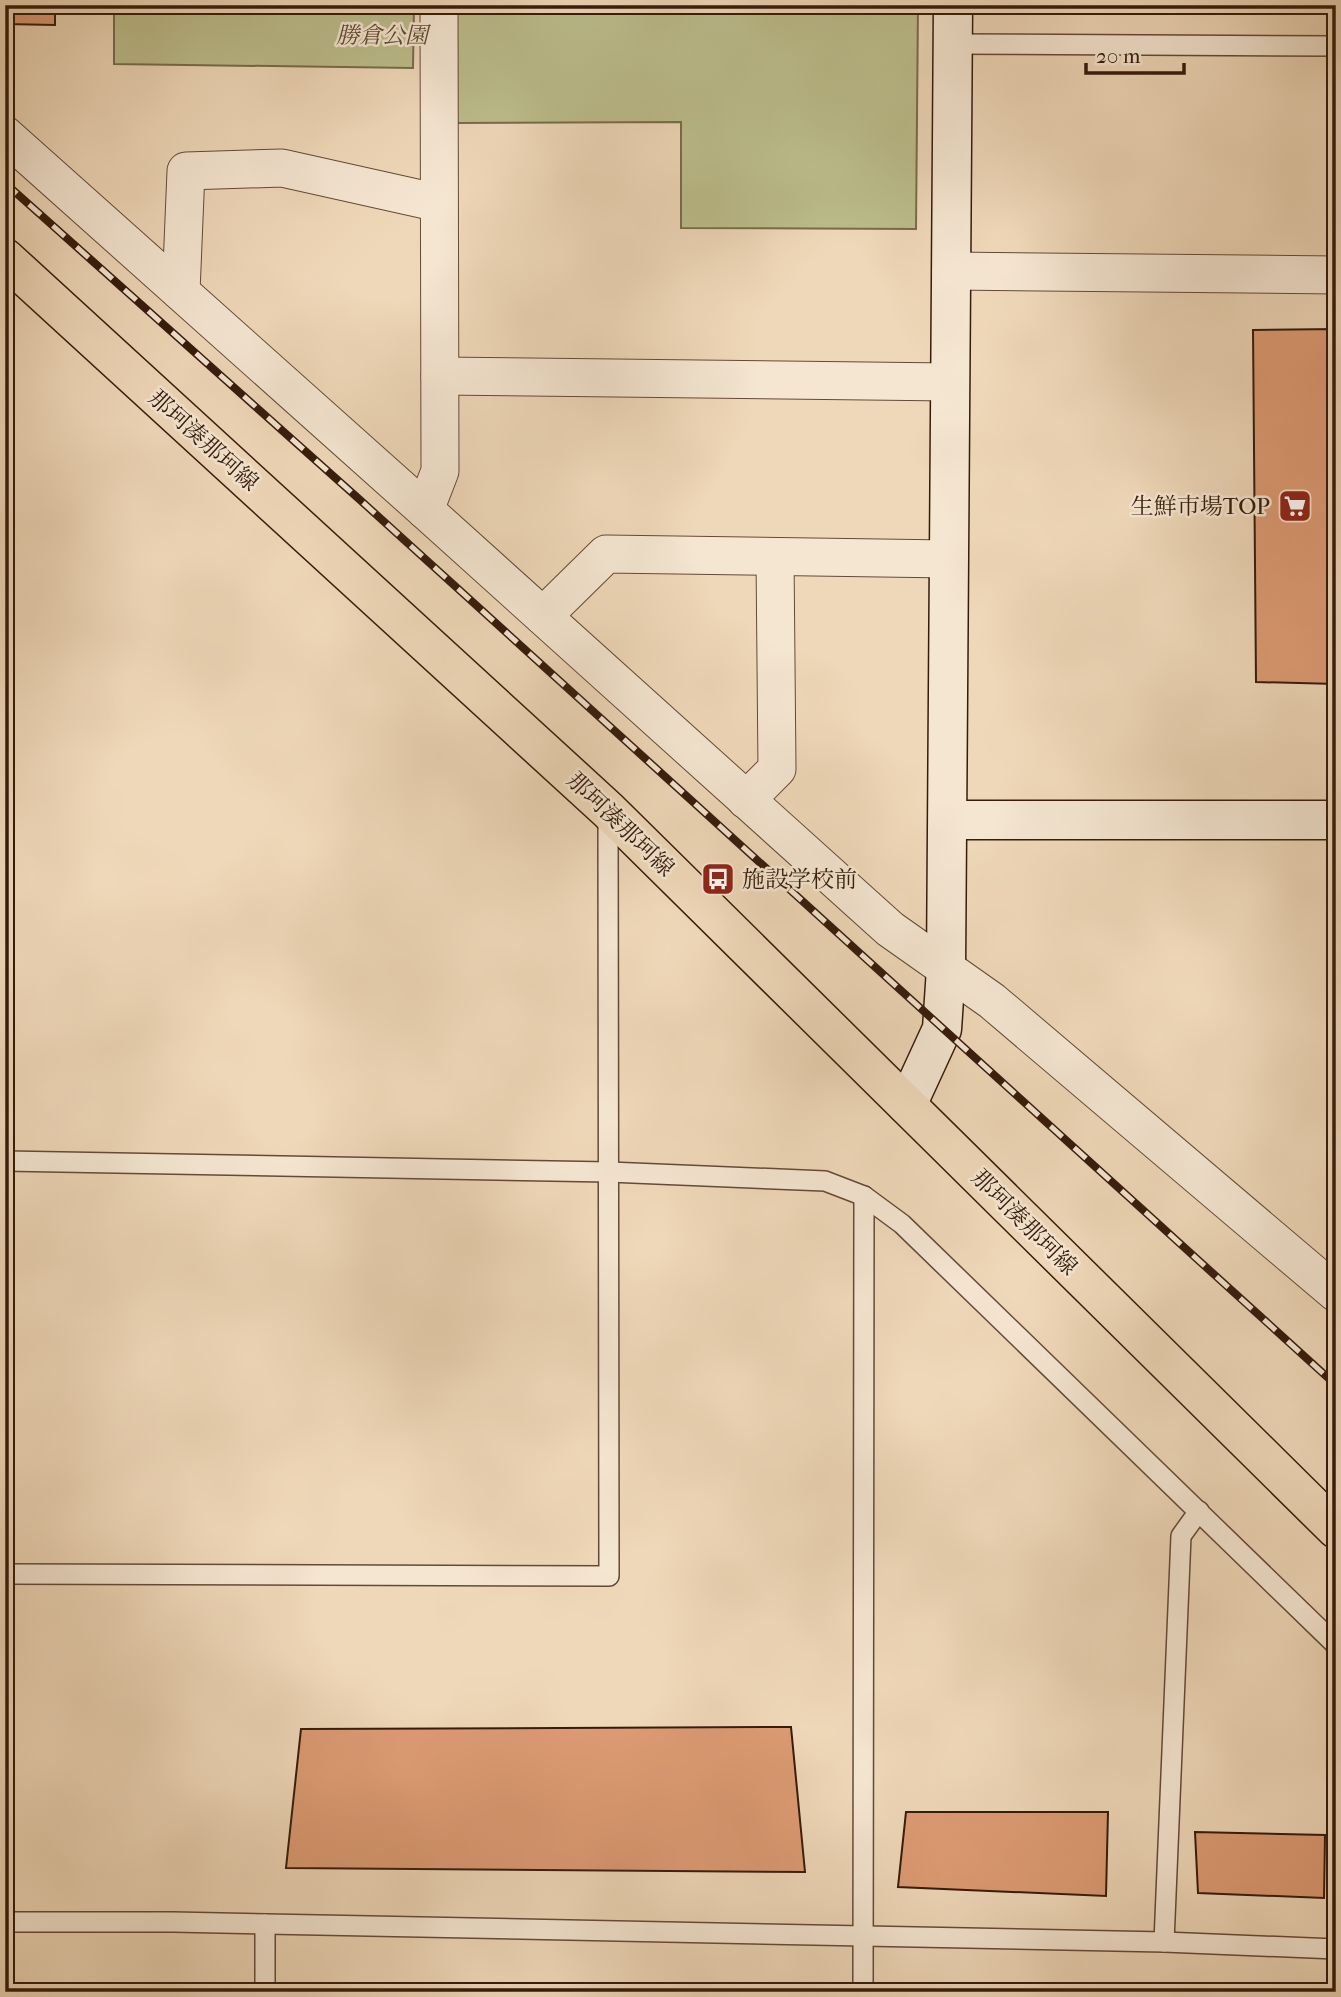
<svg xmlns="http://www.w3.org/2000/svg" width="1341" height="1997" viewBox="0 0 1341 1997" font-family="'IM FELL French Canon','Noto Serif JP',serif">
<rect width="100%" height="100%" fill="#efd8b9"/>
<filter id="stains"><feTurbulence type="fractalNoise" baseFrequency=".00286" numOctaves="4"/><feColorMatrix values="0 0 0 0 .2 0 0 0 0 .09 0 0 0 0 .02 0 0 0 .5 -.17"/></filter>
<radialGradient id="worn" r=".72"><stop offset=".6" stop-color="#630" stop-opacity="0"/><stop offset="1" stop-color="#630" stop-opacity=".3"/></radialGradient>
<g fill="#bcbe8c" stroke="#786c4c" stroke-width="2">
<polygon points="114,5 414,5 413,68 114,64"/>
<polygon points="455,5 918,5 916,229 681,228 681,122 456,123"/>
</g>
<g fill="#dd9b74" stroke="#351b0b" stroke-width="2">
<polygon points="5,5 55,5 55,25 5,24"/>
<polygon points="1336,329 1336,684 1256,682 1253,330"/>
<polygon points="791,1727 805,1872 286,1868 301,1729"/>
<polygon points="906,1812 1108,1812 1106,1896 898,1887"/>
<polygon points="1195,1832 1325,1835 1324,1898 1198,1893"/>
</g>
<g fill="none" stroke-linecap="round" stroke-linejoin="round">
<defs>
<g id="lane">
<polyline points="952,44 1336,46"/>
<polyline points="5,1161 609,1172 825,1181 864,1196 902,1224 1336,1645"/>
<polyline points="5,1574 609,1576 608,812"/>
<polyline points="5,1922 173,1922 1164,1942 1336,1949"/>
<polyline points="265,1924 265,1992"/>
<polyline points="1164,1942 1181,1536 1199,1511"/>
<polyline points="863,1992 864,1196"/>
</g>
<g id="street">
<polyline points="5,135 425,510 890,929 992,1001 1336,1293"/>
<polyline points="951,271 1336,275"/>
<polyline points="181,292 186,171 282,168 439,203"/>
<polyline points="440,376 950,382"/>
<polyline points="425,510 440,471 439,5"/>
<polyline points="543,616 606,554 949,559"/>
<polyline points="746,800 777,769 775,557"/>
</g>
<g id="secondary">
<polyline points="948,820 1336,820"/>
<polyline points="907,1105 942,1029 946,969 953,5"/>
</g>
<polyline id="primary" points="5,258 608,810 1336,1529"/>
</defs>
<use href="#lane" stroke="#644a36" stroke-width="22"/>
<use href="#street" stroke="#644a36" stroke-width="39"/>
<use href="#secondary" stroke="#351b0b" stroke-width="41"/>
<use href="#primary" stroke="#351b0b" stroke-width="41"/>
<use href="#lane" stroke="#f5e6d2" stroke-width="19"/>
<use href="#street" stroke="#f5e6d2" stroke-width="37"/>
<use href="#secondary" stroke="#f5e6d2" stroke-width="38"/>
<use href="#primary" stroke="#efd8b9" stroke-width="38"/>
<defs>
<polyline id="rail" points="5,183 359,499 1336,1385"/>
</defs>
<use href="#rail" stroke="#351b0b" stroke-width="8"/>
<use href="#rail" stroke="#f5e6d2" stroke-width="5" stroke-dasharray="16" stroke-linecap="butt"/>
</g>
<defs>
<symbol id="supermarket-square" viewBox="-11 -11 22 22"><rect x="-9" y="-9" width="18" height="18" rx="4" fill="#8f2418" stroke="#f5e6d2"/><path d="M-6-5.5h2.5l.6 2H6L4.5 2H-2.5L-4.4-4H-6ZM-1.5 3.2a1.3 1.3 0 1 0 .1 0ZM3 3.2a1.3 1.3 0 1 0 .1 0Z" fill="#fff"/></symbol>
<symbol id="bus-square" viewBox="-11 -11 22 22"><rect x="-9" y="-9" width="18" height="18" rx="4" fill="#8f2418" stroke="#f5e6d2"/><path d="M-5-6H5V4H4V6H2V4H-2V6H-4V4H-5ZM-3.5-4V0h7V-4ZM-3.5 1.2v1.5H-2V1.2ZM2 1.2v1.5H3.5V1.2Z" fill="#fff"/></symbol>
</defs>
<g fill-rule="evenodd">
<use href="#supermarket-square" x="1276" y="487" width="38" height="38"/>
<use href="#bus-square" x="699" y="860" width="38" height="38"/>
</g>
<g text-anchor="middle" stroke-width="5" stroke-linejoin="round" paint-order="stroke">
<g font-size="23" font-style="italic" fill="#5e4c32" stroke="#f5e6d2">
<text x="382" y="43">勝倉公園</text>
</g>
<g font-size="23" fill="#351b0b" stroke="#f5e6d2">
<text transform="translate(204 440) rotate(42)" y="8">那珂湊那珂線</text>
<text transform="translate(621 824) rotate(44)" y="8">那珂湊那珂線</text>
<text transform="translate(1025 1222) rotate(45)" y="8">那珂湊那珂線</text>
</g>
<g font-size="23" fill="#351b0b" stroke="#f5e6d2" text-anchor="end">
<text x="1270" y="514">生鮮市場TOP</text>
<text x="742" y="887" text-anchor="start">施設学校前</text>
</g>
</g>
<rect width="1341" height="1997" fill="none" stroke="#efd8b9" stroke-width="28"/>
<rect x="7" y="7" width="1327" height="1983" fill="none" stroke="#351b0b" stroke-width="3.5"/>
<rect x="14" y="14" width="1313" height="1969" fill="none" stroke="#351b0b" stroke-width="2"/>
<path d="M1086 63v10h98v-10" fill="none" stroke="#351b0b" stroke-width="3.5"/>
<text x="1096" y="63" font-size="21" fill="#351b0b" stroke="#f5e6d2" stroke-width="5" paint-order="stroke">20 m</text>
<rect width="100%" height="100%" filter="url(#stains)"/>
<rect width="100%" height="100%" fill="url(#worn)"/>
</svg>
